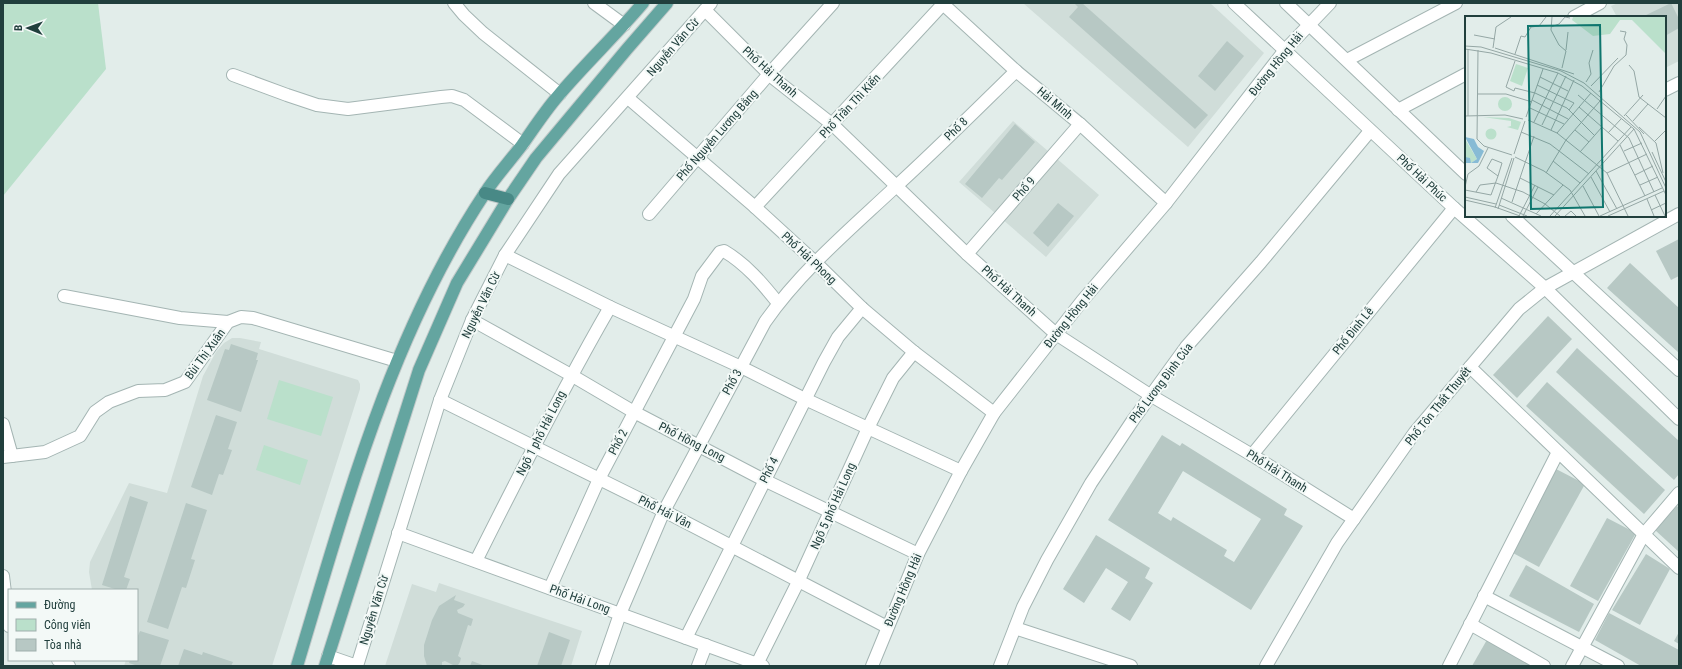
<svg xmlns="http://www.w3.org/2000/svg" width="1682" height="669" viewBox="0 0 1682 669" font-family="'Roboto Condensed',sans-serif">
<rect width="100%" height="100%" fill="#e2edea"/>
<g fill="#d0ddd9">
<polygon points="1023,3 1210,3 1264,53 1188,147"/>
<polygon points="1618,3 1679,3 1679,61 1665,68 1665,17 1617,17 1611,6"/>
<polygon points="1013,121 1099,195 1046,257 959,182"/>
<polygon points="232,338 240,338 261,342 259,349 358,380 360,384 360,389 272,666 124,666 126,660 137,660 137,590 92,590 89,572 90,562 129,483 167,493 203,376 216,352 224,343"/>
<polygon points="439,583 582,631 571,666 385,666 412,584 436,592"/>
</g>
<g fill="#bae0cb">
<polygon points="3,3 98,3 106,69 3,196"/>
<polygon points="279,380 333,397 321,436 267,419"/>
<polygon points="264,445 308,460 300,485 256,470"/>
</g>
<g fill="#b7c8c4" fill-rule="evenodd">
<polygon points="1074,3 1082,3 1208,115 1195,129 1069,17 1078,7"/>
<polygon points="1671,3 1679,19 1679,28 1665,36 1665,17 1642,17"/>
<polygon points="1227,41 1244,56 1215,91 1198,76"/>
<polygon points="1015,124 1035,142 1002,180 999,178 982,198 965,184"/>
<polygon points="1058,203 1074,216 1048,247 1033,233"/>
<polygon points="1679,239 1679,276 1671,280 1656,251"/>
<polygon points="1630,263 1679,308 1679,353 1607,288"/>
<polygon points="1548,316 1572,339 1517,398 1493,375"/>
<polygon points="231,344 258,353 256,360 258,360 241,412 207,400 225,349 229,350"/>
<polygon points="1577,348 1679,441 1679,474 1674,480 1556,372"/>
<polygon points="1547,382 1665,490 1644,514 1526,406"/>
<polygon points="216,415 237,422 228,449 232,450 223,475 219,474 212,495 191,487"/>
<path d="M 1162,435 L 1180,446 L 1182,443 L 1287,509 L 1284,515 L 1303,526 L 1251,610 L 1108,520 ZM 1183,471 L 1261,519 L 1234,562 L 1224,556 L 1227,550 L 1173,517 L 1171,521 L 1158,513 Z"/>
<polygon points="1556,469 1585,484 1539,567 1513,553"/>
<polygon points="130,496 148,502 124,577 130,579 126,590 118,590 102,585"/>
<polygon points="186,503 207,510 191,559 195,560 186,588 182,587 168,629 147,622"/>
<polygon points="1677,506 1679,508 1679,552 1655,530"/>
<polygon points="1607,518 1636,533 1598,601 1570,586"/>
<polygon points="1096,535 1150,568 1145,578 1153,583 1130,621 1111,609 1128,582 1106,568 1084,603 1063,589"/>
<polygon points="1646,554 1670,569 1640,625 1612,610"/>
<polygon points="1526,565 1594,604 1579,632 1509,596"/>
<polygon points="456,595 454,600 465,604 463,607 457,610 458,613 473,619 471,626 468,625 458,656 461,658 460,662 458,665 453,665 445,661 442,662 442,665 444,666 427,666 424,656 424,645 432,620 439,606"/>
<polygon points="1609,613 1679,650 1679,666 1641,666 1595,640"/>
<polygon points="140,631 169,640 160,666 138,666 129,663 130,660 137,660 137,638"/>
<polygon points="549,632 570,640 561,666 537,666"/>
<polygon points="1679,632 1679,644 1674,641"/>
<polygon points="1488,638 1536,666 1472,666"/>
<polygon points="184,649 202,655 203,652 233,662 231,666 178,666"/>
<polygon points="472,661 485,666 470,666"/>
</g>
<g fill="none" stroke-linecap="round" stroke-linejoin="round">
<defs>
<g id="minor">
<polyline points="454,3 464,15 483,33 560,94"/>
<polyline points="594,3 624,25"/>
<polyline points="943,4 1016,71 1080,124 1166,203"/>
<polyline points="705,10 772,77 833,125 967,254 1056,334 1150,395 1252,455 1354,519"/>
<polyline points="1574,17 1600,3"/>
<polyline points="1347,60 1456,3"/>
<polyline points="233,75 287,95 317,105 348,109 441,97 452,96 464,100 523,144"/>
<polyline points="1665,90 1679,83"/>
<polyline points="628,98 755,207 815,262 862,308 914,352 994,413"/>
<polyline points="1398,110 1466,74"/>
<polyline points="755,207 944,3"/>
<polyline points="649,214 769,74 833,3"/>
<polyline points="967,254 1080,124"/>
<polyline points="505,255 610,307 741,367 805,399 961,471"/>
<polyline points="64,296 180,318 228,322"/>
<polyline points="472,320 571,375 634,412 764,480 918,554"/>
<polyline points="1470,367 1679,568"/>
<polyline points="440,400 664,511 887,627"/>
<polyline points="3,424 12,456"/>
<polyline points="1252,455 1454,208"/>
<polyline points="3,457 45,452 80,436 95,412 109,402 138,391 165,390 185,382 228,322 241,317 253,318 397,361"/>
<path d="M 476,561 C 519,475 562,390 610,307"/>
<polyline points="3,576 9,626"/>
<path d="M 550,588 L 599,479 L 694,299 L 702,276 L 720,252 L 724,251 C 746,264 762,283 778,303"/>
<polyline points="1484,596 1618,666"/>
<polyline points="1470,624 1544,666"/>
<polyline points="1015,628 1131,666"/>
<polyline points="686,638 824,362 838,337 862,308"/>
<polyline points="58,660 69,666"/>
<polyline points="757,664 798,582 869,426 893,378 914,352"/>
<path d="M 602,666 L 620,614 L 664,511 L 765,322 C 800,272 847,232 891,191 C 934,152 975,111 1016,71"/>
<polyline points="698,666 706,645"/>
<polyline points="1000,666 1023,607 1047,560 1091,483 1133,420 1186,347 1261,262 1370,131"/>
<polyline points="1266,666 1337,543 1415,432 1519,309 1545,288 1679,214"/>
<polyline points="1449,666 1558,452"/>
<polyline points="1572,666 1644,534 1679,493"/>
</g>
<g id="tertiary">
<polyline points="1234,3 1454,208 1545,288 1679,419"/>
<polyline points="1286,3 1466,174"/>
<polyline points="1512,216 1679,370"/>
<polyline points="398,533 763,666"/>
<polyline points="328,656 357,666"/>
<polyline points="357,666 440,400 472,320 505,255 559,174 711,3"/>
<polyline points="872,666 918,554 961,471 994,413 1082,301 1166,203 1285,50 1330,3"/>
</g>
<g id="primary">
<path d="M 297,666 C 346,504 390,336 485,193 C 496,176 510,161 522,145 C 534,128 545,111 558,96 C 585,64 616,35 643,3"/>
<polyline points="325,666 419,370 457,283 508,199 536,158 627,49 667,3"/>
</g>
<polyline id="trunk" points="485,193 508,199"/>
</defs>
<use href="#minor" stroke="#a4b5b3" stroke-width="14"/>
<use href="#tertiary" stroke="#a4b5b3" stroke-width="14"/>
<use href="#primary" stroke="#c1c9c9" stroke-width="14"/>
<use href="#trunk" stroke="#c1c9c9" stroke-width="14"/>
<use href="#minor" stroke="#fff" stroke-width="12"/>
<use href="#tertiary" stroke="#fff" stroke-width="12"/>
<use href="#primary" stroke="#64a5a0" stroke-width="12"/>
<use href="#trunk" stroke="#488986" stroke-width="12"/>
</g>
<g text-anchor="middle" stroke-width="4" stroke-linejoin="round" paint-order="stroke">
<g font-size="12" fill="#213f3d" stroke="#f3f9f7">
<text transform="translate(673 47) rotate(-49)" y="4">Nguyễn Văn Cừ</text>
<text transform="translate(1276 64) rotate(-51)" y="4">Đường Hồng Hải</text>
<text transform="translate(770 72) rotate(42)" y="4">Phố Hải Thanh</text>
<text transform="translate(1055 103) rotate(40)" y="4">Hải Minh</text>
<text transform="translate(850 106) rotate(-47)" y="4">Phố Trần Thì Kiến</text>
<text transform="translate(956 129) rotate(-44)" y="4">Phố 8</text>
<text transform="translate(717 135) rotate(-49)" y="4">Phố Nguyễn Lương Bằng</text>
<text transform="translate(1422 178) rotate(43)" y="4">Phố Hải Phúc</text>
<text transform="translate(1024 189) rotate(-49)" y="4">Phố 9</text>
<text transform="translate(809 258) rotate(43)" y="4">Phố Hải Phong</text>
<text transform="translate(1009 291) rotate(42)" y="4">Phố Hải Thanh</text>
<text transform="translate(481 305) rotate(-64)" y="4">Nguyễn Văn Cừ</text>
<text transform="translate(1071 316) rotate(-51)" y="4">Đường Hồng Hải</text>
<text transform="translate(1353 331) rotate(-51)" y="4">Phố Đinh Lễ</text>
<text transform="translate(205 354) rotate(-54)" y="4">Bùi Thị Xuân</text>
<text transform="translate(732 382) rotate(-61)" y="4">Phố 3</text>
<text transform="translate(1161 383) rotate(-53)" y="4">Phố Lương Định Của</text>
<text transform="translate(1438 406) rotate(-51)" y="4">Phố Tôn Thất Thuyết</text>
<text transform="translate(541 433) rotate(-63)" y="4">Ngõ 1 phố Hải Long</text>
<text transform="translate(618 442) rotate(-62)" y="4">Phố 2</text>
<text transform="translate(692 442) rotate(27)" y="4">Phố Hồng Long</text>
<text transform="translate(769 470) rotate(-63)" y="4">Phố 4</text>
<text transform="translate(1277 471) rotate(32)" y="4">Phố Hải Thanh</text>
<text transform="translate(833 506) rotate(-66)" y="4">Ngõ 5 phố Hải Long</text>
<text transform="translate(665 512) rotate(27)" y="4">Phố Hải Vân</text>
<text transform="translate(903 590) rotate(-67)" y="4">Đường Hồng Hải</text>
<text transform="translate(580 599) rotate(20)" y="4">Phố Hải Long</text>
<text transform="translate(374 610) rotate(-73)" y="4">Nguyễn Văn Cừ</text>
</g>
</g>
<g transform="translate(1465 16)">
<rect width="201" height="201" fill="#e2edea"/>
<path d="M 108,1 L 201,1 L 201,38 L 167,4 L 155,4 L 145,18 L 128,20 L 107,4 ZM 51,48 L 63,52 L 57,70 L 45,65 ZM33 88a7 7 0 1 1 14 0a7 7 0 1 1-14 0ZM 18,101 L 44,102 L 56,106 L 53,114 L 42,111 L 46,110 L 46,105 ZM20.5 118a5.5 5.5 0 1 1 11 0a5.5 5.5 0 1 1-11 0ZM 0,123 L 12,143 L 6,147 L 0,141 Z" fill="#bae0cb"/>
<path d="M 0,121 L 9,123 L 13,131 L 19,135 L 13,147 L 0,147 L 0,141 L 5,142 L 6,147 L 12,143 Z" fill="#87bbd5"/>
<path fill="none" stroke="#95a7a5" stroke-width="1" d="M 87,1 L 86,14 L 94,29 L 101,35 L 97,52M 86,11 L 94,8 L 100,1 L 105,2M 9,19 L 30,23M 0,30 L 16,31 L 96,55 L 119,67 L 175,116 L 201,172M 28,32 L 31,11 L 46,1M 30,32 L 109,58M 0,33 L 26,37 L 93,57 L 117,70 L 169,113 L 201,179M 13,34 L 12,123 L 19,130 L 47,139M 101,34 L 103,16M 50,38 L 56,20 L 60,21 L 66,11 L 74,10 L 81,1M 50,45 L 41,71 L 49,75 L 50,72 L 70,77 L 102,92 L 129,119M 164,49 L 169,55 L 174,81 L 201,102M 75,61 L 103,75M 121,66 L 126,58 L 124,47 L 128,34M 72,69 L 109,87 L 104,94M 126,70 L 153,42M 134,76 L 149,50 L 161,39 L 162,29 L 159,23 L 161,16 L 155,15M 13,78 L 41,78 L 67,86M 113,79 L 164,122 L 189,176M 67,84 L 103,103M 114,91 L 153,125M 65,92 L 99,108M 192,93 L 201,80M 161,99 L 179,118M 0,100 L 40,99 L 58,103M 3,100 L 3,33M 159,100 L 178,79M 61,101 L 78,53M 63,104 L 92,117 L 142,157 L 163,200M 168,105 L 183,88M 69,106 L 93,57M 77,109 L 101,60M 174,111 L 191,127 L 198,157M 86,114 L 109,64M 110,114 L 124,126M 56,116 L 85,128 L 124,158M 92,117 L 126,77M 143,117 L 156,103M 190,125 L 201,114M 155,129 L 180,180M 159,135 L 177,127M 115,136 L 137,111M 187,136 L 201,166M 49,138 L 60,105M 50,141 L 79,155 L 105,174 L 120,200M 88,145 L 115,167M 131,155 L 152,193M 81,157 L 101,124 L 135,85M 142,157 L 182,138M 170,159 L 188,150M 126,161 L 145,196M 55,162 L 89,179M 175,169 L 193,161M 118,170 L 134,200M 0,171 L 3,158 L 14,150 L 23,132M 0,174 L 26,179 L 33,160 L 37,147 L 27,143 L 22,152 L 33,160M 11,176 L 15,169 L 31,167 L 58,176 L 80,188 L 95,200M 190,179 L 200,200M 0,181 L 31,188M 36,182 L 76,200M 182,183 L 189,200M 0,184 L 30,191 L 55,200M 47,186 L 69,120M 34,189 L 62,200M 30,192 L 47,142M 33,193 L 49,142M 186,194 L 201,187M 71,198 L 98,169M 54,200 L 70,169M 58,200 L 73,171M 85,200 L 166,111M 90,200 L 169,113M 100,200 L 106,195 L 111,200M 135,200 L 197,172M 143,200 L 199,175"/>
<path fill="#0f766e" fill-opacity="0.15" stroke="#0f766e" stroke-width="2" d="M 135,9 L 138,191 L 66,193 L 63,10 Z"/>
<rect width="201" height="201" fill="none" stroke="#213f3d" stroke-width="2"/>
</g>
<rect width="1682" height="669" fill="none" stroke="#213f3d" stroke-width="8"/>
<rect x="8" y="589" width="130" height="72" fill="#f3f9f7" stroke="#9fafad"/>
<rect x="16" y="602" width="20" height="6" fill="#64a5a0" stroke="#9fafad"/>
<text x="44" y="609" font-size="12" fill="#213f3d">Đường</text>
<rect x="16" y="619" width="20" height="12" fill="#bae0cb" stroke="#9fafad"/>
<text x="44" y="629" font-size="12" fill="#213f3d">Công viên</text>
<rect x="16" y="639" width="20" height="12" fill="#b7c8c4" stroke="#9fafad"/>
<text x="44" y="649" font-size="12" fill="#213f3d">Tòa nhà</text>
<g transform="translate(28 28) rotate(271)" stroke="#f3f9f7" stroke-width="3" paint-order="stroke">
<path d="M0-3L7 15L0 10L-7 15Z" fill="#213f3d"/>
<text y="-6" font-size="11" font-weight="bold" text-anchor="middle" fill="#213f3d">B</text>
</g>
</svg>
